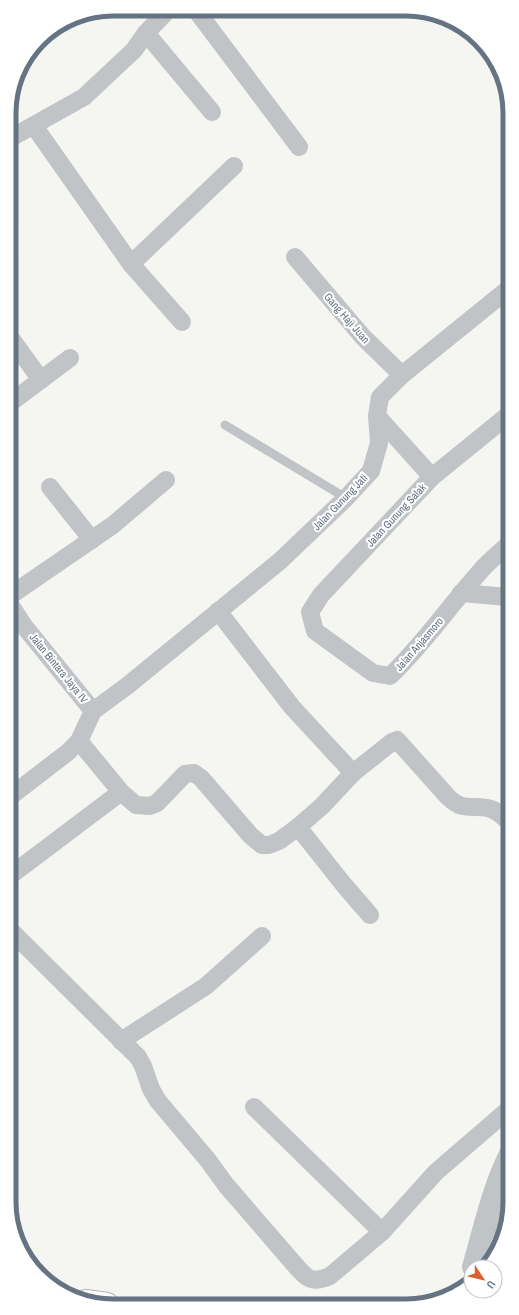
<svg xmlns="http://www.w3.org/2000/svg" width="519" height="1315" viewBox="0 0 519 1315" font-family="'Archivo Narrow',sans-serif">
<rect width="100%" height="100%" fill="#f5f5f1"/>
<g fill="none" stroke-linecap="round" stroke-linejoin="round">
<defs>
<polyline id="motorway" points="86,1301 107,1304"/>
</defs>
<use href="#motorway" stroke="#b3b6b9" stroke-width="24"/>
<polyline stroke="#c0c4c7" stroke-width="9" points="225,425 346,498"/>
<g stroke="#c0c4c7" stroke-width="18">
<polyline points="196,10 299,147"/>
<polyline points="146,33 212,112"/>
<polyline points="34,126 131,264 182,322"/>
<polyline points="9,139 84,97 134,50 146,33 169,9"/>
<polyline points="295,257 363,337 402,375"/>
<polyline points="131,264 234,166"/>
<polyline points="10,337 41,380"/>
<polyline points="10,403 70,358"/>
<polyline points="377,416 432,477"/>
<path d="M 507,416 L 432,477 L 321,595 L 310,612 L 315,631 L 373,673 L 390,676 C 425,643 452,602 485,566 C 492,559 500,552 508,545"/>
<polyline points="50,487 92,540"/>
<polyline points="461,593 508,597"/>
<polyline points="11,595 113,525 166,480"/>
<polyline points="11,606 24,626 93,711"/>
<polyline points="218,611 292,707 353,773"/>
<path d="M 79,741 L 121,792 L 136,805 L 150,806 L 157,803 L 185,774 L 194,773 L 201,778 L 251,836 L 262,845 L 269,845 L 279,841 L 298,827 L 322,806 L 353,773 L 392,742 L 397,740 L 448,797 C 451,800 455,803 459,805 C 469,809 480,805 491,809 C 498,811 503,817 509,822"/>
<polyline points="11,796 68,752 79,741 93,711 127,686 280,561 346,498 371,471 379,443 377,416 380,397 402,375 507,290"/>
<polyline points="298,827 344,885 370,915"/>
<polyline points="11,875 121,792"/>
<path d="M 12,932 L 138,1057 L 143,1066 L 151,1089 L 158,1101 L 207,1159 L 226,1185 L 295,1265 C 307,1279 312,1284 330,1276 L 382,1232 L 436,1172 L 509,1109"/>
<polyline points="121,1041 206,986 262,936"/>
<polyline points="254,1107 382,1232"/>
<polyline points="490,1208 500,1234"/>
</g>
<path stroke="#c0c4c7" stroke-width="22" d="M 473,1267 C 484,1229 492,1190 510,1154"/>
<use href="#motorway" stroke="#fff" stroke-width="22"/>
</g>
<g text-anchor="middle" stroke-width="4" stroke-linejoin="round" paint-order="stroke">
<g font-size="11" fill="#657382" stroke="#fff">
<text transform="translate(347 318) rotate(49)" y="4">Gang Haji Juan</text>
<text transform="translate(340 502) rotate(-46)" y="4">Jalan Gunung Jati</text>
<text transform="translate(396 515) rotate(-47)" y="4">Jalan Gunung Salak</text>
<text transform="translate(419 644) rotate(-49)" y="4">Jalan Anjasmoro</text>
<text transform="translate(59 668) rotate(51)" y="4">Jalan Bintara Jaya IV</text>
</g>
</g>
<path d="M0 0H519V1315H0ZM113 16H406A97 97 0 0 1 503 113V1202A97 97 0 0 1 406 1299H113A97 97 0 0 1 16 1202V113A97 97 0 0 1 113 16Z" fill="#fff" fill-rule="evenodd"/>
<path fill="none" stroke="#657382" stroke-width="5" d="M113 16H406A97 97 0 0 1 503 113V1202A97 97 0 0 1 406 1299H113A97 97 0 0 1 16 1202V113A97 97 0 0 1 113 16Z"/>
<g transform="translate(483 1279) rotate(125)"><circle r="19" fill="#ffffff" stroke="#c1c7cd"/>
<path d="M0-3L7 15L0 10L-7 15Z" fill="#dd5f29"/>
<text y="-6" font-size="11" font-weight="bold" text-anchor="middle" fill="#657382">U</text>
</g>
</svg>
